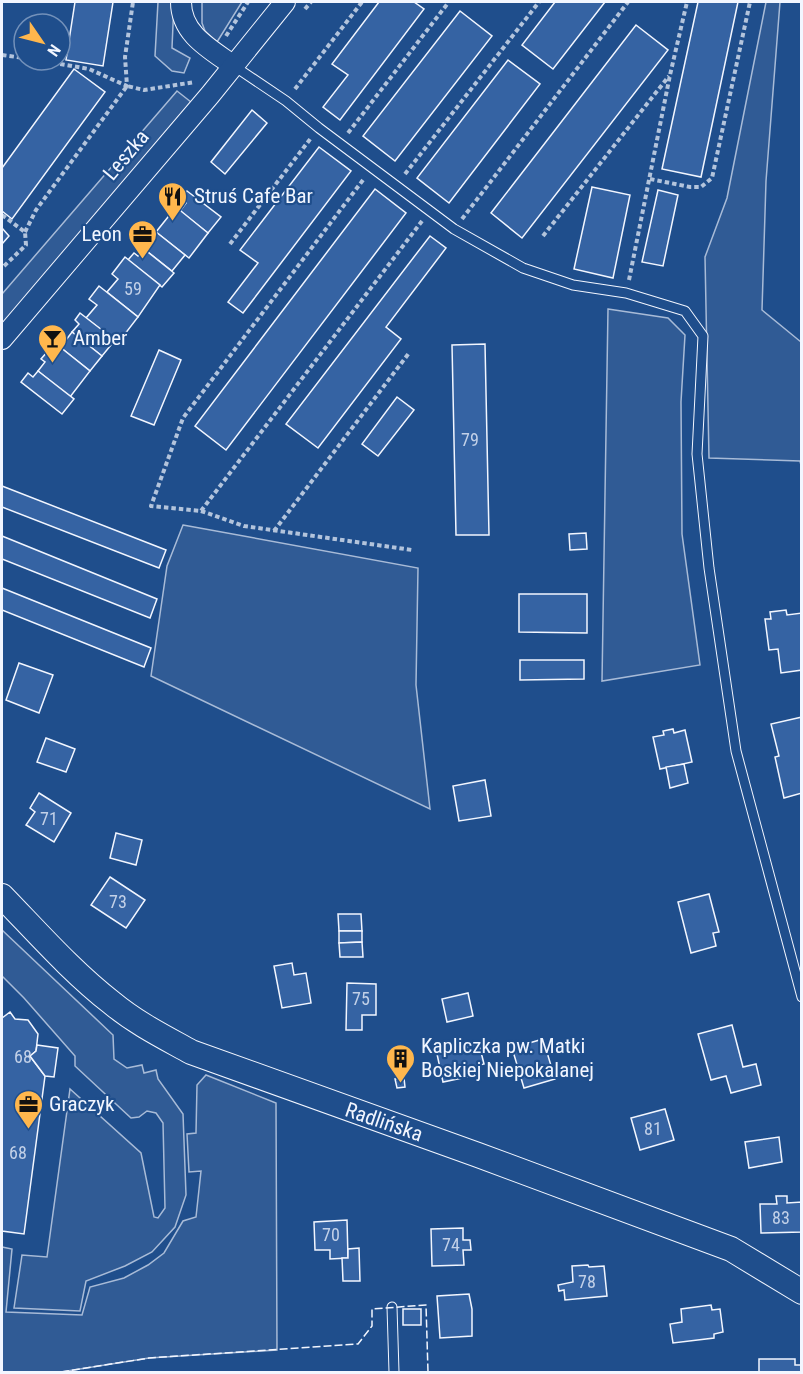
<svg xmlns="http://www.w3.org/2000/svg" width="803" height="1374" viewBox="0 0 803 1374" font-family="'Roboto Condensed',sans-serif">
<rect width="100%" height="100%" fill="#1f4e8c"/>
<g fill="#305b95" stroke="#a8bbd7" stroke-width="1.5">
<polygon points="158,2 174,2 172,48 190,58 184,73 172,71 155,56"/>
<polygon points="202,2 242,2 217,42 205,31 202,23"/>
<polygon points="766,2 780,2 766,181 762,310 801,342 801,465 800,461 709,458 705,257 727,198"/>
<polygon points="177,91 191,102 2,325 2,294"/>
<polygon points="608,309 668,318 685,335 681,402 682,534 700,665 602,681"/>
<polygon points="183,525 418,568 416,685 430,809 151,676 167,566"/>
<polygon points="2,930 113,1035 114,1059 127,1068 142,1065 144,1073 156,1070 158,1079 183,1114 186,1195 175,1227 152,1252 125,1266 86,1281 80,1311 14,1308 22,1255 47,1257 70,1089 141,1153 154,1217 158,1218 165,1208 163,1123 156,1113 147,1111 139,1117 131,1118 75,1066 75,1056 24,998 2,976"/>
<polygon points="206,1075 276,1103 277,1350 149,1358 61,1372 2,1372 2,1247 12,1249 6,1312 82,1315 90,1287 124,1278 148,1265 164,1253 183,1221 196,1217 201,1171 189,1172 187,1134 196,1133 197,1085"/>
</g>
<g fill="#3563a3" stroke="#f2f6ff" stroke-width="1.5">
<polygon points="75,2 113,2 103,66 66,60"/>
<polygon points="379,2 414,2 424,9 340,120 323,107 348,75 332,64"/>
<polygon points="555,2 605,2 553,69 522,45"/>
<polygon points="698,2 738,2 701,177 662,169"/>
<polygon points="460,11 492,36 395,161 363,136"/>
<polygon points="636,25 668,50 522,238 491,213"/>
<polygon points="508,60 540,84 449,203 417,178"/>
<polygon points="74,69 105,92 12,219 2,211 2,168"/>
<polygon points="252,110 267,123 225,174 211,162"/>
<polygon points="319,147 351,171 243,313 228,302 258,263 240,250"/>
<polygon points="592,187 630,195 613,278 574,269"/>
<polygon points="375,189 406,213 226,450 195,426"/>
<polygon points="658,190 678,195 663,266 642,262"/>
<polygon points="187,191 221,217 208,233 180,211 186,203 181,198"/>
<polygon points="176,207 208,233 189,258 156,232"/>
<polygon points="2,228 9,236 2,244"/>
<polygon points="151,228 185,255 172,271 144,249 149,242 143,237"/>
<polygon points="430,236 446,248 386,327 401,339 318,448 286,424"/>
<polygon points="144,249 174,273 162,287 128,260 134,253 138,256"/>
<polygon points="125,257 160,285 138,317 107,292 118,279 112,274"/>
<polygon points="99,286 138,317 118,343 86,318 97,305 89,299"/>
<polygon points="80,313 115,340 102,356 72,332 79,324 75,320"/>
<polygon points="72,332 102,356 90,371 55,343 61,335 66,340"/>
<polygon points="55,343 90,371 70,397 38,371 45,362 41,359"/>
<polygon points="485,344 489,535 456,535 452,345"/>
<polygon points="159,350 181,360 154,425 131,416"/>
<polygon points="38,371 74,399 62,414 21,382 28,373 33,377"/>
<polygon points="397,397 414,410 378,456 362,444"/>
<polygon points="2,486 166,550 159,568 2,507"/>
<polygon points="586,533 587,549 570,550 569,534"/>
<polygon points="2,536 157,599 150,618 2,559"/>
<polygon points="2,588 151,648 144,667 2,610"/>
<polygon points="519,594 587,594 587,633 519,632"/>
<polygon points="786,610 787,615 802,613 802,670 781,673 778,649 769,650 765,619 771,619 770,612"/>
<polygon points="520,660 584,660 584,679 520,680"/>
<polygon points="19,663 53,675 39,713 6,700"/>
<polygon points="802,717 802,793 784,798 775,757 779,756 771,724"/>
<polygon points="673,729 674,733 685,730 692,762 660,769 653,737 664,735 663,731"/>
<polygon points="46,738 75,749 66,772 37,762"/>
<polygon points="684,764 688,783 670,788 666,767"/>
<polygon points="485,780 491,816 459,821 453,786"/>
<polygon points="39,793 71,813 54,842 26,825 35,812 30,808"/>
<polygon points="116,833 142,840 136,865 110,858"/>
<polygon points="110,877 145,900 126,928 91,905"/>
<polygon points="709,894 719,932 713,933 716,946 691,953 678,902"/>
<polygon points="338,914 361,914 362,931 339,931"/>
<polygon points="339,931 362,931 362,942 339,943"/>
<polygon points="362,942 363,957 340,957 339,943"/>
<polygon points="292,963 294,975 306,973 311,1003 282,1008 274,966"/>
<polygon points="347,983 376,984 376,1015 362,1015 362,1030 346,1030"/>
<polygon points="468,993 473,1016 447,1022 442,999"/>
<polygon points="10,1012 15,1019 28,1020 38,1034 36,1051 30,1056 45,1076 24,1234 2,1231 2,1018"/>
<polygon points="732,1025 743,1067 756,1064 761,1085 731,1093 726,1076 711,1080 698,1034"/>
<polygon points="543,1039 555,1079 524,1088 512,1048"/>
<polygon points="479,1044 484,1064 475,1066 477,1075 443,1082 437,1054"/>
<polygon points="37,1045 58,1048 54,1077 45,1076 30,1056 36,1051"/>
<polygon points="404,1078 405,1087 397,1088 395,1079"/>
<polygon points="665,1109 674,1140 640,1150 631,1118"/>
<polygon points="779,1137 782,1162 749,1168 745,1142"/>
<polygon points="776,1196 787,1196 787,1203 802,1202 802,1232 761,1233 760,1204 777,1204"/>
<polygon points="347,1220 348,1258 330,1259 330,1250 315,1250 314,1222"/>
<polygon points="463,1228 463,1240 470,1240 471,1250 463,1250 464,1265 432,1266 431,1229"/>
<polygon points="359,1248 360,1281 343,1281 342,1258 348,1258 348,1249"/>
<polygon points="588,1265 589,1267 604,1266 607,1296 565,1300 564,1290 559,1291 558,1285 573,1282 572,1266"/>
<polygon points="469,1294 472,1309 472,1336 440,1338 437,1296"/>
<polygon points="711,1305 712,1310 720,1309 723,1332 714,1334 714,1338 673,1343 670,1324 682,1322 681,1309"/>
<rect x="403" y="1309" width="18" height="16"/>
<polygon points="759,1359 795,1359 795,1365 802,1365 802,1372 759,1372"/>
</g>
<g fill="none" stroke-linecap="round" stroke-linejoin="round">
<defs>
<g id="service">
<polyline points="234,66 286,101 319,128 454,229 523,268 573,285 626,293 685,311 703,336 697,454 709,568 736,751 802,997"/>
<polyline points="392,1307 394,1372"/>
</g>
<g id="minor">
<path d="M 181,2 C 181,34 210,49 234,66"/>
<polyline points="2,339 210,95 285,2"/>
</g>
<path id="tertiary" d="M 2,896 C 37,932 72,972 112,1003 C 136,1023 164,1037 191,1052 L 478,1155 L 731,1249 L 802,1292"/>
</defs>
<use href="#service" stroke="#f2f6ff" stroke-width="11"/>
<use href="#minor" stroke="#f2f6ff" stroke-width="22"/>
<use href="#tertiary" stroke="#f2f6ff" stroke-width="26"/>
<g stroke="#b3c4dc" stroke-width="4" stroke-dasharray="4.5 3" stroke-linecap="butt">
<polyline points="305,9 311,2"/>
<polyline points="226,36 248,2"/>
<polyline points="2,55 24,58"/>
<polyline points="38,60 89,69 127,86 125,57 133,2"/>
<polyline points="295,89 362,2"/>
<polyline points="348,133 448,3"/>
<polyline points="405,174 539,2"/>
<polyline points="650,179 690,187 701,187 712,178 750,2"/>
<polyline points="363,180 183,418 151,506 201,511 422,221"/>
<polyline points="2,215 25,232 26,245 2,268"/>
<polyline points="462,219 628,2"/>
<polyline points="25,232 36,210 127,86 144,90 195,82"/>
<polyline points="543,236 669,76"/>
<polyline points="230,244 311,138"/>
<polyline points="629,280 670,75 687,2"/>
<polyline points="201,511 244,526 412,550"/>
<polyline points="274,531 409,353"/>
</g>
<use href="#service" stroke="#1f4e8c" stroke-width="9"/>
<use href="#minor" stroke="#1f4e8c" stroke-width="20"/>
<use href="#tertiary" stroke="#1f4e8c" stroke-width="24"/>
<polyline stroke="#f2f6ff" stroke-width="1.5" stroke-dasharray="8 3" stroke-linecap="butt" points="61,1372 149,1358 358,1344 372,1326 372,1309 426,1305 428,1372"/>
</g>
<defs>
<symbol id="restaurant-pin" viewBox="-11 -11 22 30"><path d="M0 17L-7.5 6A9.5 9.5 0 1 1 7.5 6Z" fill="#ffb74d" stroke="#1f4e8c"/><path d="M-5-6h1v4h1v-4h1v4h1v-4h1v5L-1.5 .5V6h-2V.5L-5-1ZM5-6V6H3V1.5H1.5Q1.5-4 5-6Z" fill="#111"/></symbol>
<symbol id="office-pin" viewBox="-11 -11 22 30"><path d="M0 17L-7.5 6A9.5 9.5 0 1 1 7.5 6Z" fill="#ffb74d" stroke="#1f4e8c"/><path d="M-6-3h4V-5.5h4V-3h4V5H-6ZM-1-4.5V-3h2v-1.5ZM-6 0V1H6V0Z" fill="#111"/></symbol>
<symbol id="bar-pin" viewBox="-11 -11 22 30"><path d="M0 17L-7.5 6A9.5 9.5 0 1 1 7.5 6Z" fill="#ffb74d" stroke="#1f4e8c"/><path d="M-6-5H6L.8 .8V4.5H3.5V6h-7V4.5H-.8V.8Z" fill="#111"/></symbol>
<symbol id="building-pin" viewBox="-11 -11 22 30"><path d="M0 17L-7.5 6A9.5 9.5 0 1 1 7.5 6Z" fill="#ffb74d" stroke="#1f4e8c"/><path d="M-4-6H4V6H1V3H-1V6H-4ZM-2.5-4.3h1.7v1.8h-1.7ZM.8-4.3h1.7v1.8H.8ZM-2.5-1h1.7V.8h-1.7ZM.8-1h1.7V.8H.8Z" fill="#111"/></symbol>
</defs>
<g fill-rule="evenodd">
<use href="#restaurant-pin" x="156" y="180" width="33" height="45"/>
<use href="#office-pin" x="126" y="218" width="33" height="45"/>
<use href="#bar-pin" x="36" y="322" width="33" height="45"/>
<use href="#building-pin" x="384" y="1042" width="33" height="45"/>
<use href="#office-pin" x="12" y="1088" width="33" height="45"/>
</g>
<g text-anchor="middle" stroke-width="4.5" stroke-linejoin="round" paint-order="stroke">
<g font-size="18" fill="#c3d1e8">
<text x="133" y="295">59</text>
<text x="470" y="446">79</text>
<text x="49" y="825">71</text>
<text x="118" y="908">73</text>
<text x="361" y="1005">75</text>
<text x="23" y="1063">68</text>
<text x="653" y="1135">81</text>
<text x="18" y="1159">68</text>
<text x="781" y="1224">83</text>
<text x="331" y="1241">70</text>
<text x="451" y="1251">74</text>
<text x="587" y="1288">78</text>
</g>
<g font-size="21" fill="#f2f6ff" stroke="#1f4e8c">
<text transform="translate(126 155) rotate(-50)" y="7">Leszka</text>
<text transform="translate(384 1122) rotate(19)" y="7">Radlińska</text>
</g>
<g font-size="21" fill="#f2f6ff" stroke="#1f4e8c" text-anchor="start">
<text x="194" y="203">Struś Cafe Bar</text>
<text x="122" y="241" text-anchor="end">Leon</text>
<text x="73" y="345">Amber</text>
<text x="421" y="1053">Kapliczka pw. Matki<tspan x="421" dy="24">Boskiej Niepokalanej</tspan></text>
<text x="49" y="1111">Graczyk</text>
</g>
</g>
<rect width="803" height="1374" fill="none" stroke="#f2f6ff" stroke-width="6"/>
<g transform="translate(42 42) rotate(125)"><circle r="28" fill="#1f4e8c" stroke="#7391ba" stroke-width="1.5"/>
<path d="M0-4.5L10 22L0 15L-10 22Z" fill="#ffb74d"/>
<text y="-9" font-size="16" font-weight="bold" text-anchor="middle" fill="#f2f6ff">N</text>
</g>
</svg>
